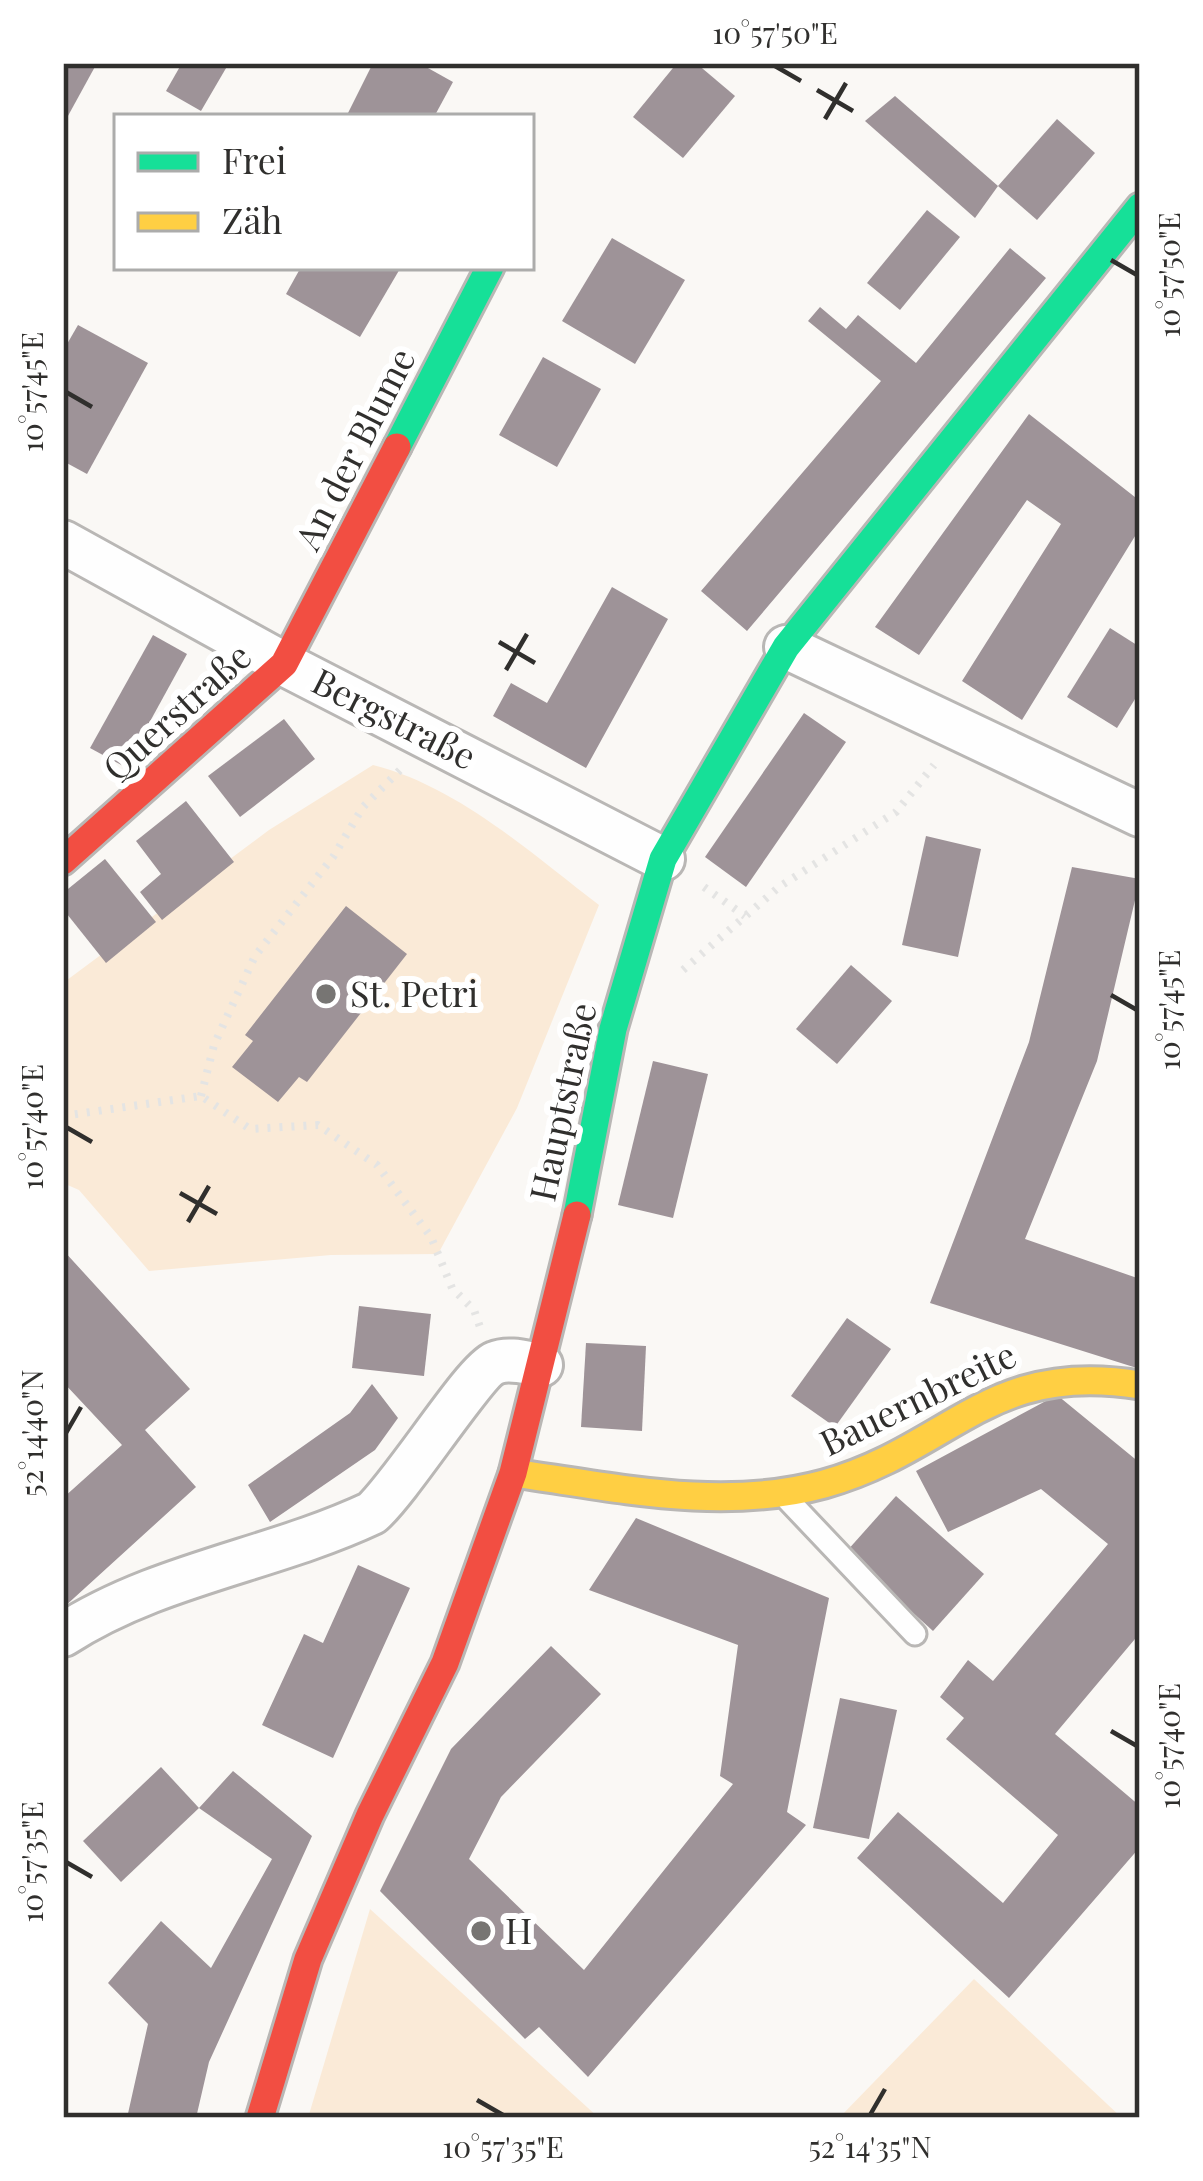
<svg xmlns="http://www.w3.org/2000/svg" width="1203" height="2181" viewBox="0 0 1203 2181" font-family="'Playfair Display',serif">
<rect width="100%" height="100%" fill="#faf8f5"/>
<g fill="#faead7">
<path d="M 373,765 C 457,786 531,853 599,905 L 517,1108 L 438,1254 L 331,1255 L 149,1271 L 79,1190 L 63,1183 L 63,983 L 269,830 Z"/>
<polygon points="370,1909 599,2118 308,2118"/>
<polygon points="974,1979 1122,2118 839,2118"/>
</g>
<g fill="#9e9398">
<polygon points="63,63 97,63 63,125"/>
<polygon points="182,63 229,63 201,111 166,91"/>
<polygon points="373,63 419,63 453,82 434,117 346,117"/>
<polygon points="677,63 696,63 735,96 683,158 633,117"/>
<polygon points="895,96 998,186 975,218 865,121"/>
<polygon points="1057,119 1095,153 1037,220 998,186"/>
<polygon points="927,210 960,237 900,310 867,283"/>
<polygon points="612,238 685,280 635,364 562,321"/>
<polygon points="1010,248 1046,278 747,631 701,591 881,381 808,321 820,307 846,329 858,315 916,363"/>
<polygon points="301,267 401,267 360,337 286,294"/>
<polygon points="78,325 148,363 87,474 63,461 63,351"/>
<polygon points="543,357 601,389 557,467 499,435"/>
<polygon points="1029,414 1140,501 1140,528 1022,720 962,681 1061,524 1027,500 919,655 875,627"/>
<polygon points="612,587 668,619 586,768 493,716 511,683 547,703"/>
<polygon points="1110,628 1140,647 1140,691 1117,728 1067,697"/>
<polygon points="153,635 187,654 125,767 90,748"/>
<polygon points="804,713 846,742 746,887 705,857"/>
<polygon points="284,719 315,759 240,817 208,776"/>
<polygon points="186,801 234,862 162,920 140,892 161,874 136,841"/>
<polygon points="926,836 981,849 958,957 902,945"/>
<polygon points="105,859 156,922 106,963 63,909 63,893"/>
<polygon points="1072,867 1140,879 1097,1061 1025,1239 1140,1279 1140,1369 930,1303 1029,1042"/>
<polygon points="346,906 407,954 307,1082 299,1077 278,1102 232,1067 253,1041 245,1035"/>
<polygon points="851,965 892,1001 837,1064 796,1029"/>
<polygon points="653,1061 708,1074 673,1218 618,1205"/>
<polygon points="63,1250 190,1389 145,1430 196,1487 63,1608 63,1498 122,1445 63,1382"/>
<polygon points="359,1306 431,1314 424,1376 352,1368"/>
<polygon points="847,1318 891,1349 835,1427 791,1396"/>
<polygon points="586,1343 646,1346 642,1431 581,1427"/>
<polygon points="372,1384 398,1418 375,1450 270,1522 248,1485 350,1413"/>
<polygon points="1057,1395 1140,1463 1140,1633 1055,1734 1140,1806 1140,1847 1009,1998 857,1858 898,1812 1003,1903 1058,1835 946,1739 964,1718 940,1697 968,1660 993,1681 1108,1544 1041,1489 948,1532 916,1471"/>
<polygon points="896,1496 984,1574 933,1631 846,1552"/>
<polygon points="636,1518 829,1598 787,1812 806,1825 588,2077 539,2027 525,2039 380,1891 451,1749 551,1646 601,1694 501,1797 469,1859 584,1970 733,1784 720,1776 738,1645 589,1590"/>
<polygon points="358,1565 410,1588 333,1758 262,1725 304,1634 323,1643"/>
<polygon points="840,1698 897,1710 869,1839 813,1828"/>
<polygon points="161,1767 199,1808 121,1882 83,1841"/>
<polygon points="233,1771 312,1836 209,2062 196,2118 127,2118 148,2024 108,1983 161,1921 211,1968 272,1859 199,1808"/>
</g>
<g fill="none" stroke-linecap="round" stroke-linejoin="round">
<defs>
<polyline id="lane" points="788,1500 915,1634"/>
<g id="street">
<polyline points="63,542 284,664 663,859"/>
<polyline points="786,647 1140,815"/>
<path d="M 63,1635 C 157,1574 272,1560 372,1513 C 403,1485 474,1371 495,1363 C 509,1357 527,1363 541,1365"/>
</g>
<g id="fast">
<polyline points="397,447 490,267"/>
<polyline points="577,1215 613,1029 663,859 786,647 1140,207"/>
</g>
<path id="slow" d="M 513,1473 C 614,1487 722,1512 824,1484 C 952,1448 988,1360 1140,1385"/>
<g id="jam">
<polyline points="63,861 284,664 397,447"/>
<polyline points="260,2118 308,1959 370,1815 445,1663 513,1473 577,1215"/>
</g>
</defs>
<use href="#lane" stroke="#b9b7b5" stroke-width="27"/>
<use href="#street" stroke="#b9b7b5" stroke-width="48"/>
<use href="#fast" stroke="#b9b7b5" stroke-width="33"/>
<use href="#slow" stroke="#b9b7b5" stroke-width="33"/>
<use href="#jam" stroke="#b9b7b5" stroke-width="33"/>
<g stroke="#e4e4e3" stroke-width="8" stroke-dasharray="3 9" stroke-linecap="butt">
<polyline points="704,887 745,916"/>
<polyline points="683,970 779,887 896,812 934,765"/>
<polyline points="201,1096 214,1045 255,956 333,857 363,807 400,770"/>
<polyline points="63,1116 201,1096 250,1129 318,1125 377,1165 431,1237 452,1288 474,1310 480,1327"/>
</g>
<use href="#lane" stroke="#fefefe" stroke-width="21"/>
<use href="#street" stroke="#fefefe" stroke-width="42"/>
<use href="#fast" stroke="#16e098" stroke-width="27"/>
<use href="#slow" stroke="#ffcf43" stroke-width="27"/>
<use href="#jam" stroke="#f24e42" stroke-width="27"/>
</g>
<path fill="none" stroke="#302f2d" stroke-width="4.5" d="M 775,66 L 801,81M 817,90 L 853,111M 825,119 L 846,83M 1111,260 L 1137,275M 66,392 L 92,407M 499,642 L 535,663M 506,670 L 527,634M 1111,995 L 1137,1010M 66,1127 L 92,1142M 180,1193 L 217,1214M 188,1222 L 209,1186M 66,1433 L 81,1407M 1111,1731 L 1137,1746M 66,1862 L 92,1877M 477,2100 L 503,2115M 870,2115 L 885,2089"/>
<g fill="#777573" stroke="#fff" stroke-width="4.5">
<circle cx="326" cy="994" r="12"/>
<circle cx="481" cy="1931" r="12"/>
</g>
<g text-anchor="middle" stroke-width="12" stroke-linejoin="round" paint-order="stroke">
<g font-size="36" fill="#302f2d" stroke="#fff">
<text transform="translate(355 449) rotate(-63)" y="13">An der Blume</text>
<text transform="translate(177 712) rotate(-42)" y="13">Querstraße</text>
<text transform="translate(394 719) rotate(27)" y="13">Bergstraße</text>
<text transform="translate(563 1102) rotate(-78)" y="13">Hauptstraße</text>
<text transform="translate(918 1399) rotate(-26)" y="13">Bauernbreite</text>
</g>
<g font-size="36" fill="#302f2d" stroke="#fff" text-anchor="start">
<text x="350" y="1007">St. Petri</text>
<text x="505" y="1944">H</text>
</g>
</g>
<rect width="1203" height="2181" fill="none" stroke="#ffffff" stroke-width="132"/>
<rect x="114" y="114" width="420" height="156" fill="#ffffff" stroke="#acacab" stroke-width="3"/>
<rect x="138" y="153" width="60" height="18" fill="#16e098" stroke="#acacab" stroke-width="3"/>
<text x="222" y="174" font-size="36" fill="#302f2d">Frei</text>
<rect x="138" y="213" width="60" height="18" fill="#ffcf43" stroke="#acacab" stroke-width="3"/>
<text x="222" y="234" font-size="36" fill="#302f2d">Zäh</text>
<rect x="66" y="66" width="1071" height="2049" fill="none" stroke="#302f2d" stroke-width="4.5"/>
<g font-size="30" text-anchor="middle" fill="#302f2d">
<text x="775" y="44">10°57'50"E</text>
<text transform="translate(1170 275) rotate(-90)" y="10">10°57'50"E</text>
<text transform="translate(33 392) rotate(-90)" y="10">10°57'45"E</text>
<text transform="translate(1170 1010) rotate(-90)" y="10">10°57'45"E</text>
<text transform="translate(33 1127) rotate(-90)" y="10">10°57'40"E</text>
<text transform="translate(33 1433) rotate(-90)" y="10">52°14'40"N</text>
<text transform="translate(1170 1746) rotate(-90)" y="10">10°57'40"E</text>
<text transform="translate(33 1862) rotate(-90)" y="10">10°57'35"E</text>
<text x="503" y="2158">10°57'35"E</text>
<text x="870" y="2158">52°14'35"N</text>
</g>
</svg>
